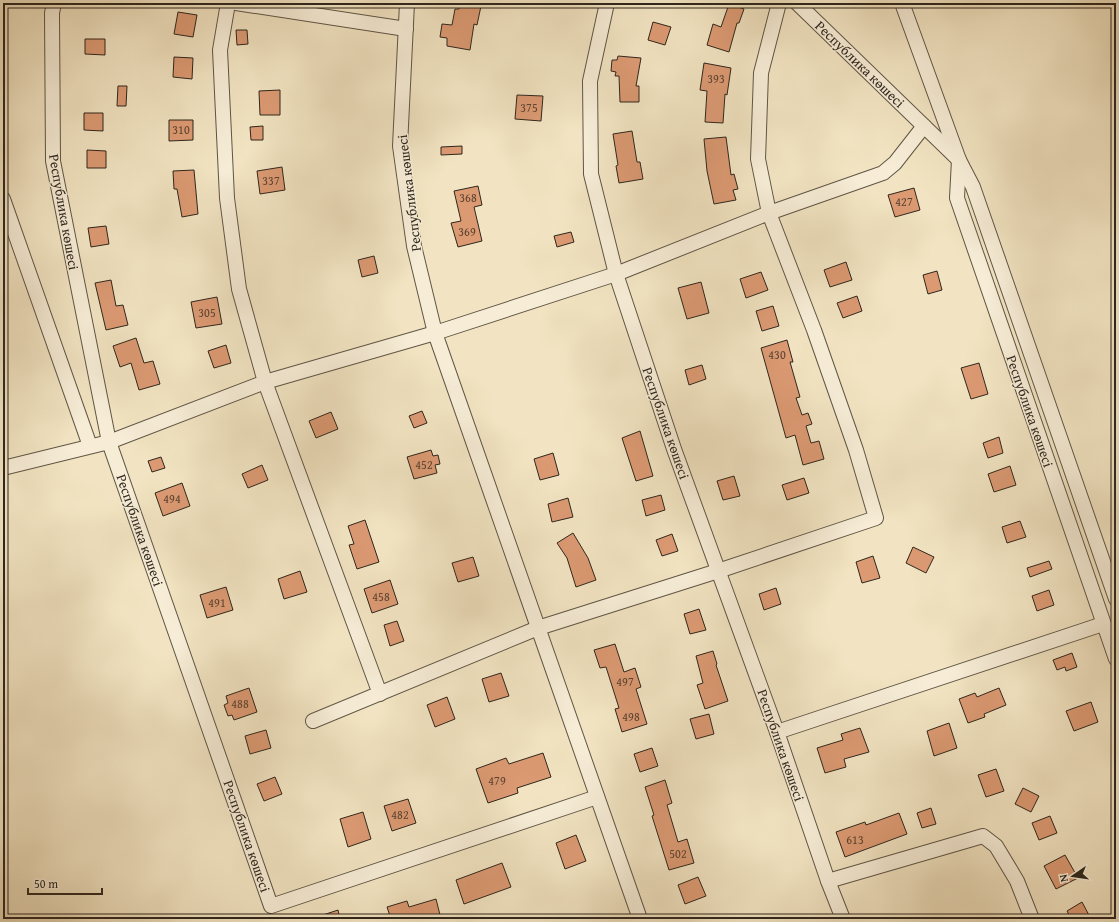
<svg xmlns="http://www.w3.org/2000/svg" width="1119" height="922" viewBox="0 0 1119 922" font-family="'Gentium Book Plus',serif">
<rect width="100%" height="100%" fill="#f2e4c2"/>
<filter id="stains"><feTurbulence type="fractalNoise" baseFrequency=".005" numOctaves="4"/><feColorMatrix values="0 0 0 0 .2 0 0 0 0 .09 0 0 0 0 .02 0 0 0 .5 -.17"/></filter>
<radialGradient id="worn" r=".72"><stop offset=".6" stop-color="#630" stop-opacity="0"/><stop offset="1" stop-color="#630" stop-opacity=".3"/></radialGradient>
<g fill="#dc9a73" stroke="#2e261d">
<polygon points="460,3 481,6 477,25 474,24 470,50 447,46 447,38 440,37 442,24 452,25 455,9 459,9"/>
<polygon points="729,4 744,9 739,23 737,23 729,52 707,45 713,24 721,27"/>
<polygon points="178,12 197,15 193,37 174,34"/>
<polygon points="653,22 671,27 665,45 648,40"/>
<polygon points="236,30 247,30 248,44 237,45"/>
<polygon points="85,39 105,39 105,55 85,54"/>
<polygon points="618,56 641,58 636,86 639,86 639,102 620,102 619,76 615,76 616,72 611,71 612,60 617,60"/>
<polygon points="174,57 193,58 192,79 173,77"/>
<polygon points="704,63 731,68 727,95 725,94 723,123 705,122 707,91 700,90"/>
<polygon points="118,86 127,86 126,106 117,106"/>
<polygon points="280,90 280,115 260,115 259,91"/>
<polygon points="517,95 543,96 541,121 515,119"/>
<polygon points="84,113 103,113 103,131 84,130"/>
<polygon points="169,120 193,120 193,140 169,141"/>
<polygon points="263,126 263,140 251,140 250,127"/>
<polygon points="632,131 637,162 640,162 643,179 619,183 616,166 618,165 613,134"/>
<polygon points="726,137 731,175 734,174 738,189 733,190 736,200 714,204 707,171 704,139"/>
<polygon points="462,146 462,154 441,155 441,147"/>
<polygon points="87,150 106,151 106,168 87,168"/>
<polygon points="282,167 285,190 260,194 257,171"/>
<polygon points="194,170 198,214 182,217 177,189 174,189 173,171"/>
<polygon points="478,186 482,205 474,207 482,241 458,247 451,223 461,221 454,191"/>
<polygon points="914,188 920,210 895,217 888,195"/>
<polygon points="106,226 109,244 91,247 88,228"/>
<polygon points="571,232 574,242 557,247 554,236"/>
<polygon points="374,256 378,273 362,277 358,260"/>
<polygon points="846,262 852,280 830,287 824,270"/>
<polygon points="937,271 942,290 928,294 923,275"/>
<polygon points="761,272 768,290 746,298 740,279"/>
<polygon points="111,280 116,306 123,305 128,325 106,330 95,283"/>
<polygon points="701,282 709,313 687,319 678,288"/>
<polygon points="857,296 862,311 843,318 837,303"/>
<polygon points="217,297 222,324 196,328 191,302"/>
<polygon points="773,306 779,326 762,331 756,311"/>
<polygon points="136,338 144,363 153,361 160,384 139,390 131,363 120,367 113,346"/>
<polygon points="787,340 793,362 790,362 800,397 796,398 802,415 808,413 812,424 806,426 811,443 819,441 824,459 803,465 795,435 786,438 761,348"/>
<polygon points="226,345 231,363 214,368 208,351"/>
<polygon points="979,363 988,394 971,399 961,368"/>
<polygon points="702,365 706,379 689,385 685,370"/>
<polygon points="422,411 427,423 414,428 409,416"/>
<polygon points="331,412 338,429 316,438 309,421"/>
<polygon points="640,431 653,476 636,481 622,438"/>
<polygon points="999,437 1003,453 988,458 983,443"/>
<polygon points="431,450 433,456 438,455 440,464 435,465 437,473 414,479 407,457"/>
<polygon points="553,453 559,475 540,480 534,459"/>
<polygon points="161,457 165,468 152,472 148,461"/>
<polygon points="262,465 268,480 248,488 242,474"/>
<polygon points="1010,466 1016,485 994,492 988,474"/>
<polygon points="734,476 740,496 723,500 717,481"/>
<polygon points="804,478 809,493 787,500 782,485"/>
<polygon points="182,483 190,506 163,516 155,493"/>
<polygon points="661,495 665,510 646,516 642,500"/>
<polygon points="568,498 573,517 552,522 548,504"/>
<polygon points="365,520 379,562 357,569 349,545 354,544 348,526"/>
<polygon points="1020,521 1026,537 1007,543 1002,527"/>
<polygon points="573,533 588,558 596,580 576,587 567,558 557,543"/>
<polygon points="672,534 678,551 662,556 656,540"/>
<polygon points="913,547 934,557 926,573 906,563"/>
<polygon points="873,556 880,578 862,583 856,562"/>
<polygon points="473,557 479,576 458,582 452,563"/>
<polygon points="1049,561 1052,569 1030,577 1027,568"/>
<polygon points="300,571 307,592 284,599 278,579"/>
<polygon points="390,580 398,604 372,613 364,589"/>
<polygon points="226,587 233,610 207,618 200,595"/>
<polygon points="776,588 781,604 764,610 759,594"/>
<polygon points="1049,590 1054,605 1037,611 1032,596"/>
<polygon points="699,609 706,630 690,634 684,614"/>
<polygon points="397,621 404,641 390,646 384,625"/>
<polygon points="615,644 624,672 635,668 641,687 636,689 647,724 622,732 615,709 619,708 606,667 600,668 594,650"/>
<polygon points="713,651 717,664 716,665 728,701 705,709 697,685 703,683 696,656"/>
<polygon points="1072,653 1077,667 1066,671 1065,667 1057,670 1053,660"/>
<polygon points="501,673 509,696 489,702 482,679"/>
<polygon points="249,688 257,712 234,720 232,715 228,716 224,705 228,703 226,696"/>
<polygon points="999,688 1006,705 984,714 985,717 968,723 959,699 975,693 977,697"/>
<polygon points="447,697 455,719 435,727 427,705"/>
<polygon points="1091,702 1098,722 1074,731 1066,711"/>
<polygon points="709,714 714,734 696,739 690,719"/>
<polygon points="949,723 957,748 934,756 927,731"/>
<polygon points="860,728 869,752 844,759 846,767 825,773 817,748 843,740 841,734"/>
<polygon points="266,730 271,748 250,754 245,736"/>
<polygon points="652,748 658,766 640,772 634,754"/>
<polygon points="543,753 551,777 517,788 518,793 488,803 476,769 506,758 509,764"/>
<polygon points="996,769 1004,791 986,797 978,775"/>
<polygon points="275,777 282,794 264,801 257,784"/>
<polygon points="665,780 672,803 667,805 678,842 687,839 694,863 669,870 652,816 654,815 645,787"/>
<polygon points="1023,788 1039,796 1031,812 1015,804"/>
<polygon points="408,799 416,823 392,831 384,806"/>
<polygon points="931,808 936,824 922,828 917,813"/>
<polygon points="363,812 371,839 348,847 340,819"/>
<polygon points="899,813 907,834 845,857 836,832 865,822 866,825"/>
<polygon points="1050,816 1057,833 1039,840 1032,823"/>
<polygon points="576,835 586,861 565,869 556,843"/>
<polygon points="1065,855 1078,878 1056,889 1044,866"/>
<polygon points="502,863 511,887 464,904 456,880"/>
<polygon points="698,877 706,896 685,904 678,885"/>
<polygon points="436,899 441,919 391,919 387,907 407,901 409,907"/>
<polygon points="1082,902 1091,919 1071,919 1067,911"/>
<polygon points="338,910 340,919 317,919 317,917"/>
</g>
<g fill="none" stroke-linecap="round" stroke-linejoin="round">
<defs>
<g id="minor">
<polyline points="54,3 52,13 53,161 109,442 271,906 597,797"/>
<polyline points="228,3 220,50 227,198 239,289 265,382 380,694"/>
<polyline points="236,3 406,29"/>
<polyline points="407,3 400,146 414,246 435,333 640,919"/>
<polyline points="607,3 590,81 591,174 616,274 674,449 777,732 828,881 843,919"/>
<polyline points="797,3 959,160 973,187 1116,599"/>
<polyline points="902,3 959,160 957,198 1116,659"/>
<polyline points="3,199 90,446"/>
<polyline points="3,468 109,442 265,382 435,333 616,274 769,213 883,173 895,163 924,126"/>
<polyline points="313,721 538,628 718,571 876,518 856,450 814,330 769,213 758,159 761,73 779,3"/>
<polyline points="777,732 1103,624"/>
<polyline points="828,881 983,836 996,846 1017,881 1032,919"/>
</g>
</defs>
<use href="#minor" stroke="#5f5646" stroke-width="16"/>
<use href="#minor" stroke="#f7edd7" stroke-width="14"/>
</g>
<g text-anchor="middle" stroke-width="3" stroke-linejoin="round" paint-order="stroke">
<g font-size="12" fill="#5a4332">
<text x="716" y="83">393</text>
<text x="529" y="112">375</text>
<text x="181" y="134">310</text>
<text x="271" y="185">337</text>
<text x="468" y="202">368</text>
<text x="904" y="206">427</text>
<text x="467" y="236">369</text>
<text x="207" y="317">305</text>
<text x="777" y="359">430</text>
<text x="424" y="469">452</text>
<text x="172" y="503">494</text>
<text x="381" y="601">458</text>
<text x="217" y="607">491</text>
<text x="625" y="686">497</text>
<text x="240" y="708">488</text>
<text x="631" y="721">498</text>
<text x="497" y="785">479</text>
<text x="400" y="819">482</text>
<text x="855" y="844">613</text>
<text x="678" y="858">502</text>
</g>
<g font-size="14" fill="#2e261d" stroke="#f7edd7">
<text transform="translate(860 64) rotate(44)" y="5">Республика көшесі</text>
<text transform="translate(409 193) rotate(-97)" y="5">Республика көшесі</text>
<text transform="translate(64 212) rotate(80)" y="5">Республика көшесі</text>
<text transform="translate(1030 411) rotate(71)" y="5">Республика көшесі</text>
<text transform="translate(666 423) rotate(71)" y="5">Республика көшесі</text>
<text transform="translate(140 530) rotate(71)" y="5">Республика көшесі</text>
<text transform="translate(781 745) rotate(71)" y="5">Республика көшесі</text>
<text transform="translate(247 836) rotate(71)" y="5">Республика көшесі</text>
</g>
</g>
<rect width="1119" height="922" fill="none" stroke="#f2e4c2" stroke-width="16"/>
<rect x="4" y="4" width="1111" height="914" fill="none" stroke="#2e261d" stroke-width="2"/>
<rect x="8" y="8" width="1103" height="906" fill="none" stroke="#2e261d"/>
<g transform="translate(1073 876) rotate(257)" stroke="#f7edd7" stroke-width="3" paint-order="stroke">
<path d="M0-3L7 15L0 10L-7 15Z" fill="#2e261d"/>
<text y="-6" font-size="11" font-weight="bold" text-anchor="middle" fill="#2e261d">N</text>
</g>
<path d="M28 888v6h74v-6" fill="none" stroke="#2e261d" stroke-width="2"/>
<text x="34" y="888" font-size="12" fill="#2e261d" stroke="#f7edd7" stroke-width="3" paint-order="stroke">50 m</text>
<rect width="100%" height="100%" filter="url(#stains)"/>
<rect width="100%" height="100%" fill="url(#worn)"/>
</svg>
